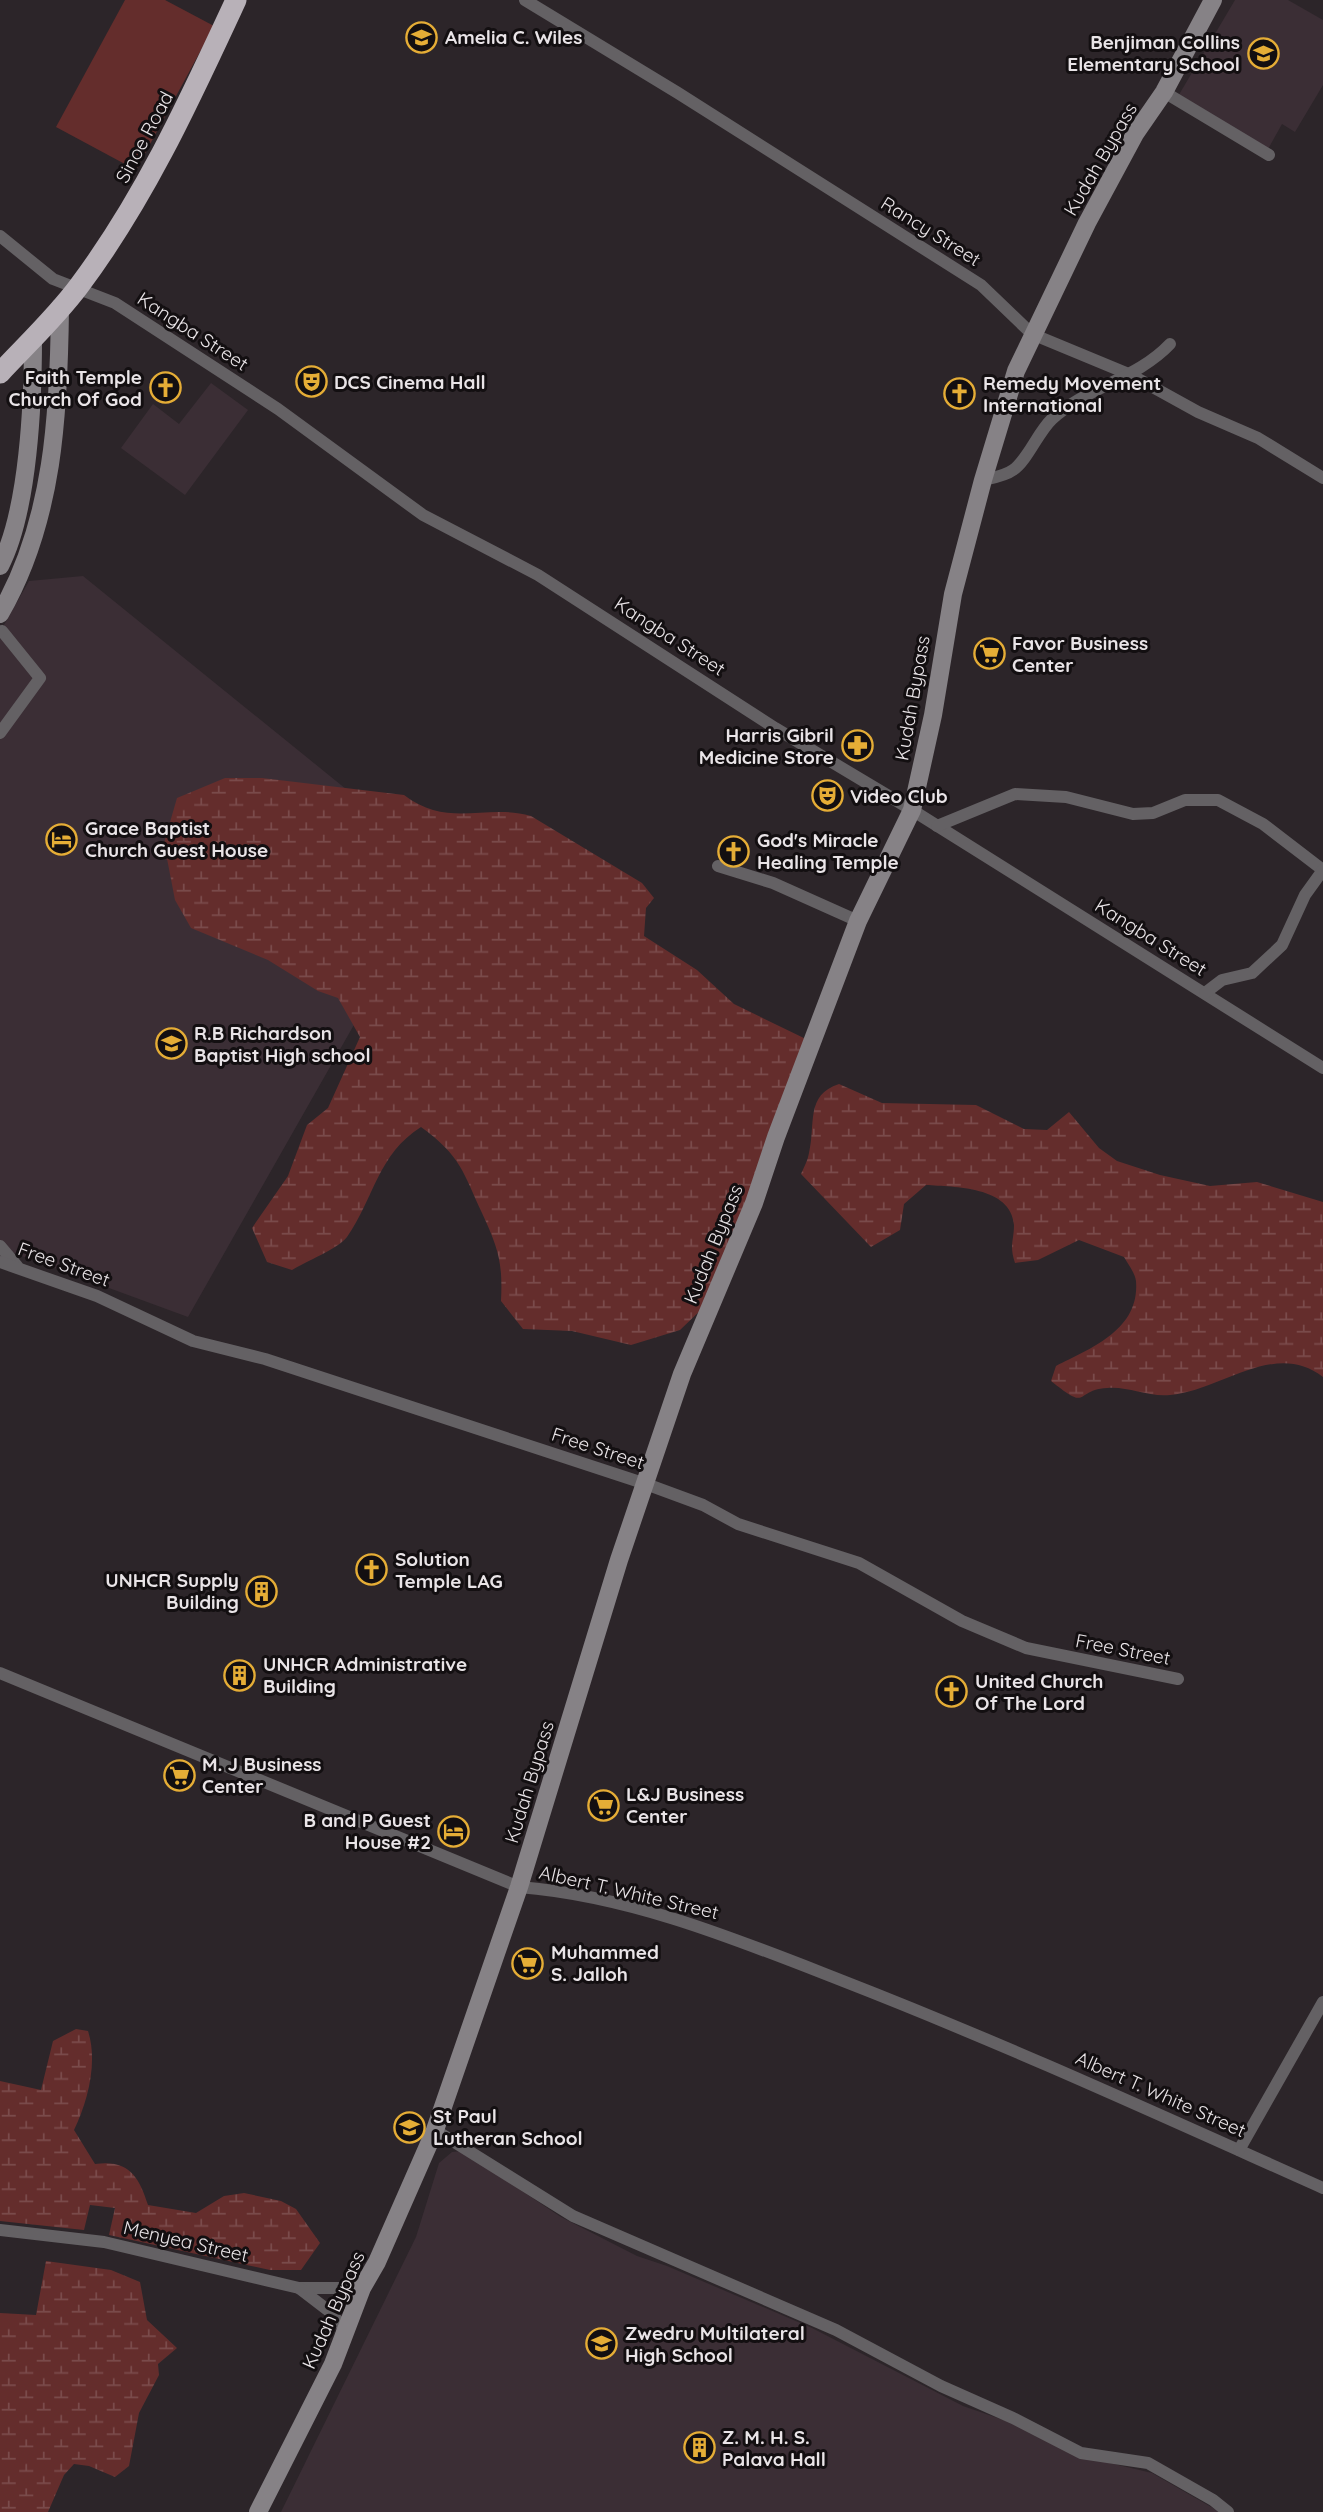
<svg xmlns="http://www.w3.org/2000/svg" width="1323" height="2512" viewBox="0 0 1323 2512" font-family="Quicksand,sans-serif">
<defs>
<pattern id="wetland-marsh" width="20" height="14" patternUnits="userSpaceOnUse" patternTransform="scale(1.75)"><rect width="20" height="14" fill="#642d2c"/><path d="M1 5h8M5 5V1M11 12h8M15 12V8" fill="none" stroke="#7a4b4b"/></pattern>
</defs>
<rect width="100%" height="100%" fill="#2c2529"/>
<g fill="#3b2e35">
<polygon points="1235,0 1288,0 1323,20 1323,85 1295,132 1282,124 1267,151 1177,98"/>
<polygon points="211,383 248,410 185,495 121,448 153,404 179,424"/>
<polygon points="83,576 383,819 447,861 188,1317 0,1248 0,632 29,581"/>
<polygon points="462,2151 561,2217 637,2256 667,2266 812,2328 963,2406 1015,2424 1093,2459 1152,2473 1220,2512 281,2512 416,2237 439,2163 452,2152"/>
</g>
<g fill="url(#wetland-marsh)">
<path d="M 225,778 L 262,778 L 404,795 C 448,829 486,803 531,816 L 642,883 L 654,898 L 646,908 L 644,936 L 697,970 L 734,1004 L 810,1041 L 704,1307 L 680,1330 L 631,1345 L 572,1331 L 523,1329 L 501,1301 C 503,1262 498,1248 482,1213 C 463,1172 461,1156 421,1127 C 378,1154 374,1198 347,1237 C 339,1248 305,1262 292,1270 L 267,1262 L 252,1228 L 288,1176 L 307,1125 L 328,1108 L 360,1037 L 338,998 L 318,991 L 268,960 L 191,928 L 175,900 L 164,843 L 177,798 Z"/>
<path d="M 839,1084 L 882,1103 L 976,1105 L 1024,1129 L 1047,1130 L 1069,1112 L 1099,1148 L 1117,1161 L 1160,1175 L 1210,1186 L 1257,1182 L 1323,1202 L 1323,1377 C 1275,1339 1221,1391 1170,1395 C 1147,1397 1128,1386 1107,1388 C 1073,1390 1091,1413 1051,1381 L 1056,1366 C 1091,1348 1140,1330 1136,1281 C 1135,1273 1128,1264 1124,1257 L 1079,1240 L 1038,1260 L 1015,1263 C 1009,1245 1014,1241 1014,1225 C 1011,1186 954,1187 926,1185 L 904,1204 L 900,1230 L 871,1247 L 801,1174 C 804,1167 808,1160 809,1153 C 816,1124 805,1095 839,1084 Z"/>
<path d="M 76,2029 L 88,2031 C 98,2062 88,2101 74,2130 L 95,2164 C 128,2159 139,2176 148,2205 L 196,2213 L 224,2196 L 244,2193 L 281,2201 L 296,2209 L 320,2243 L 301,2270 L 270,2270 L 109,2235 L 115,2208 L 90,2205 L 84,2230 L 0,2221 L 0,2081 L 41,2090 L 53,2041 Z"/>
<polygon points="46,2261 111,2270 140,2282 147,2320 177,2348 158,2364 159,2375 139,2413 129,2466 115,2477 89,2466 74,2464 64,2475 48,2512 0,2512 0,2313 36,2315"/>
</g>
<polygon fill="#642d2c" points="125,0 165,0 214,26 136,170 56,127"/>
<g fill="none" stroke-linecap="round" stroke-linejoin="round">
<g stroke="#646164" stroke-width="12">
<polyline points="525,0 678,93 981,285 1032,334 1131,375 1198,412 1258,438 1323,478"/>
<polyline points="1164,92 1269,155"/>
<polyline points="0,236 53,279 115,303 278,409 423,515 538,575 775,728 912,810 1323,1068"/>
<path d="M 983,480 C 992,478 1005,476 1013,470 C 1027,461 1038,432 1052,419 C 1087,387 1137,379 1170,344"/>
<polyline points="0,733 40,678 2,631"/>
<polyline points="937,826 1015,794 1066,797 1133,814 1153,813 1185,800 1218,800 1263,824 1323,870"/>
<polyline points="718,866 773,883 858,921"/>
<polyline points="1205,993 1222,980 1252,973 1282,945 1305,895 1323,870"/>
<polyline points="0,1246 17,1266"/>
<polyline points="0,1262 97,1296 193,1341 265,1359 646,1484 703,1505 738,1524 859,1563 962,1621 1026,1648 1178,1679"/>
<path d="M 0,1673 L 519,1887 C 632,1896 738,1940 843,1981 C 1005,2044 1164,2117 1323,2188"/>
<polyline points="435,2130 573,2216 836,2330 941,2386 1013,2418 1081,2453 1148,2463 1213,2500 1228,2512"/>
<polyline points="1239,2150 1323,2002"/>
<polyline points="0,2230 104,2242 299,2288 362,2288"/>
<polyline points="299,2288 329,2311 343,2327 341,2337"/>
</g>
<g stroke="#868286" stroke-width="18">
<path d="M 0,566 C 29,510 33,400 33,338"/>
<path d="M 0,614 C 54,521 59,412 60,307"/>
<polyline points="258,2512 333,2364 362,2288 377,2262 435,2130 519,1887 619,1560 682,1374 754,1203 776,1137 858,921 912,810 933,715 953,594 983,480 1016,371 1087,223 1135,134 1164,92 1213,0"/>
</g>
<path stroke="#b8b1b8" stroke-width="21" d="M 0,373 C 26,345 56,317 79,286 C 145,198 190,99 236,0"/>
</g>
<defs>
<symbol id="school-ring" viewBox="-11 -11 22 22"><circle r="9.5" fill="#130f11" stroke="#e5ad36" stroke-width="1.5"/><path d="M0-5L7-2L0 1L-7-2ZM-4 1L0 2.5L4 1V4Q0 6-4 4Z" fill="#e5ad36"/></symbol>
<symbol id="theatre-ring" viewBox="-11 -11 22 22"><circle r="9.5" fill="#130f11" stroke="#e5ad36" stroke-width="1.5"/><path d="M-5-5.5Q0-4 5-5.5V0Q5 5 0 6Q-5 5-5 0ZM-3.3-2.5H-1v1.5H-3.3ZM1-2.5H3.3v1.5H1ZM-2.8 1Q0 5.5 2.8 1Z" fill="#e5ad36"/></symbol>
<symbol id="church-ring" viewBox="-11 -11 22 22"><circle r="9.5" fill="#130f11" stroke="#e5ad36" stroke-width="1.5"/><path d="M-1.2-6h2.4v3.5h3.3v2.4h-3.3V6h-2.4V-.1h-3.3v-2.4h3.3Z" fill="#e5ad36"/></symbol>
<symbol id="supermarket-ring" viewBox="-11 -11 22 22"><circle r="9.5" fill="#130f11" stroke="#e5ad36" stroke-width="1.5"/><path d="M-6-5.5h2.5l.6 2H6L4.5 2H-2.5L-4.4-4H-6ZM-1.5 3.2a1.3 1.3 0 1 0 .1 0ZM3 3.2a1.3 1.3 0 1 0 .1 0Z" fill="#e5ad36"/></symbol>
<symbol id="pharmacy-ring" viewBox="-11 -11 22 22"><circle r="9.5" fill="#130f11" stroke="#e5ad36" stroke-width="1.5"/><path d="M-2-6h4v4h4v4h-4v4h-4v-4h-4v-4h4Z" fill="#e5ad36"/></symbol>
<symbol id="hotel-ring" viewBox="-11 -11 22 22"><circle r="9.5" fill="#130f11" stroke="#e5ad36" stroke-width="1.5"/><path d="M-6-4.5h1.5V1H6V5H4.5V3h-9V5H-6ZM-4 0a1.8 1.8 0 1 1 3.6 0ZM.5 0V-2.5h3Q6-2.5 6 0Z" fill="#e5ad36"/></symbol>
<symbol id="building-ring" viewBox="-11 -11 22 22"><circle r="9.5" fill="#130f11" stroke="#e5ad36" stroke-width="1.5"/><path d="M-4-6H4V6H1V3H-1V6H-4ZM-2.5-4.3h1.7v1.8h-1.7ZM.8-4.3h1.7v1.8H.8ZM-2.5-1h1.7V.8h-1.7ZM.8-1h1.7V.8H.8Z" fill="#e5ad36"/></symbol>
</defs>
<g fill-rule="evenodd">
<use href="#school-ring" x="404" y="20" width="35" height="35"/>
<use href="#school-ring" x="1246" y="36" width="35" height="35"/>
<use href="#theatre-ring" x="294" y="364" width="35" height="35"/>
<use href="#church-ring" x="148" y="370" width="35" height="35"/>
<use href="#church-ring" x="942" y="376" width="35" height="35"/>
<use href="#supermarket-ring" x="972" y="636" width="35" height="35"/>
<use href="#pharmacy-ring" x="840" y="728" width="35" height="35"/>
<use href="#theatre-ring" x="810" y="778" width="35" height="35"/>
<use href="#hotel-ring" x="44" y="822" width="35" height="35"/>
<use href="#church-ring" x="716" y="834" width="35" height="35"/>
<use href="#school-ring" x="154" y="1026" width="35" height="35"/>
<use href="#church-ring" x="354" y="1552" width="35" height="35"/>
<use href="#building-ring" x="244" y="1574" width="35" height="35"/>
<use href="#building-ring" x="222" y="1658" width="35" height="35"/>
<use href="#church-ring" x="934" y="1674" width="35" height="35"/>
<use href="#supermarket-ring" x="162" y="1758" width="35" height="35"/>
<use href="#supermarket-ring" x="586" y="1788" width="35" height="35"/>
<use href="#hotel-ring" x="436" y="1814" width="35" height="35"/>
<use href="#supermarket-ring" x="510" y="1946" width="35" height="35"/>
<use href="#school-ring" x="392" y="2110" width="35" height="35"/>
<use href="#school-ring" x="584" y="2326" width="35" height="35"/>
<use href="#building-ring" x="682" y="2430" width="35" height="35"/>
</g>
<g text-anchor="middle" stroke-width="6" stroke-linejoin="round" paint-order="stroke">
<g font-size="19" font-weight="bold" fill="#e9e4e7" stroke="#130f11" text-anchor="start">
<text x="445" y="44">Amelia C. Wiles</text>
<text x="1240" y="49" text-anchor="end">Benjiman Collins<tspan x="1240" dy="22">Elementary School</tspan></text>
<text x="142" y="384" text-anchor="end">Faith Temple<tspan x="142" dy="22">Church Of God</tspan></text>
<text x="334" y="389">DCS Cinema Hall</text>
<text x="983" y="390">Remedy Movement<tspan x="983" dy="22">International</tspan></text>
<text x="1012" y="650">Favor Business<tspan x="1012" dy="22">Center</tspan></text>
<text x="834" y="742" text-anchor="end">Harris Gibril<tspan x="834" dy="22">Medicine Store</tspan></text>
<text x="850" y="803">Video Club</text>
<text x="85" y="835">Grace Baptist<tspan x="85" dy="22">Church Guest House</tspan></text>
<text x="757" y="847">God's Miracle<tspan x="757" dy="22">Healing Temple</tspan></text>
<text x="194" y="1040">R.B Richardson<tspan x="194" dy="22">Baptist High school</tspan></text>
<text x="395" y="1566">Solution<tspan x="395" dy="22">Temple LAG</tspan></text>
<text x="239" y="1587" text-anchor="end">UNHCR Supply<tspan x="239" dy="22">Building</tspan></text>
<text x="263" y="1671">UNHCR Administrative<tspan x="263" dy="22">Building</tspan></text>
<text x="975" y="1688">United Church<tspan x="975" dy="22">Of The Lord</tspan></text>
<text x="202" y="1771">M. J Business<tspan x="202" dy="22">Center</tspan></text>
<text x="626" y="1801">L&amp;J Business<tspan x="626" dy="22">Center</tspan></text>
<text x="431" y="1827" text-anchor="end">B and P Guest<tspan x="431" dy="22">House #2</tspan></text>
<text x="551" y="1959">Muhammed<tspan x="551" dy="22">S. Jalloh</tspan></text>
<text x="433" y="2123">St Paul<tspan x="433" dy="22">Lutheran School</tspan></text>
<text x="625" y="2340">Zwedru Multilateral<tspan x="625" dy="22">High School</tspan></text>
<text x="722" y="2444">Z. M. H. S.<tspan x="722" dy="22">Palava Hall</tspan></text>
</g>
<g font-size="19" fill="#e9e4e7" stroke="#130f11">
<text transform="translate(144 137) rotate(-62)" y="7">Sinoe Road</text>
<text transform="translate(1100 159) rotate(-60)" y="7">Kudah Bypass</text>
<text transform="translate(931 231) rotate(32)" y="7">Rancy Street</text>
<text transform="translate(193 331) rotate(33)" y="7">Kangba Street</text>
<text transform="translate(670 636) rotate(33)" y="7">Kangba Street</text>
<text transform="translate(912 698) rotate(-80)" y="7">Kudah Bypass</text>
<text transform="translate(1151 937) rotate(32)" y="7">Kangba Street</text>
<text transform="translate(713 1244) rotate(-68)" y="7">Kudah Bypass</text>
<text transform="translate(64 1264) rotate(20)" y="7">Free Street</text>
<text transform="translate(598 1448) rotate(18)" y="7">Free Street</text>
<text transform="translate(1123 1649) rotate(11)" y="7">Free Street</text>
<text transform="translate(529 1782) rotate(-73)" y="7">Kudah Bypass</text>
<text transform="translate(629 1892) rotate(13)" y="7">Albert T. White Street</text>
<text transform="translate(1161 2094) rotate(24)" y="7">Albert T. White Street</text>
<text transform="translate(186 2241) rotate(13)" y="7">Menyea Street</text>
<text transform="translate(333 2310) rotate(-66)" y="7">Kudah Bypass</text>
</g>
</g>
</svg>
